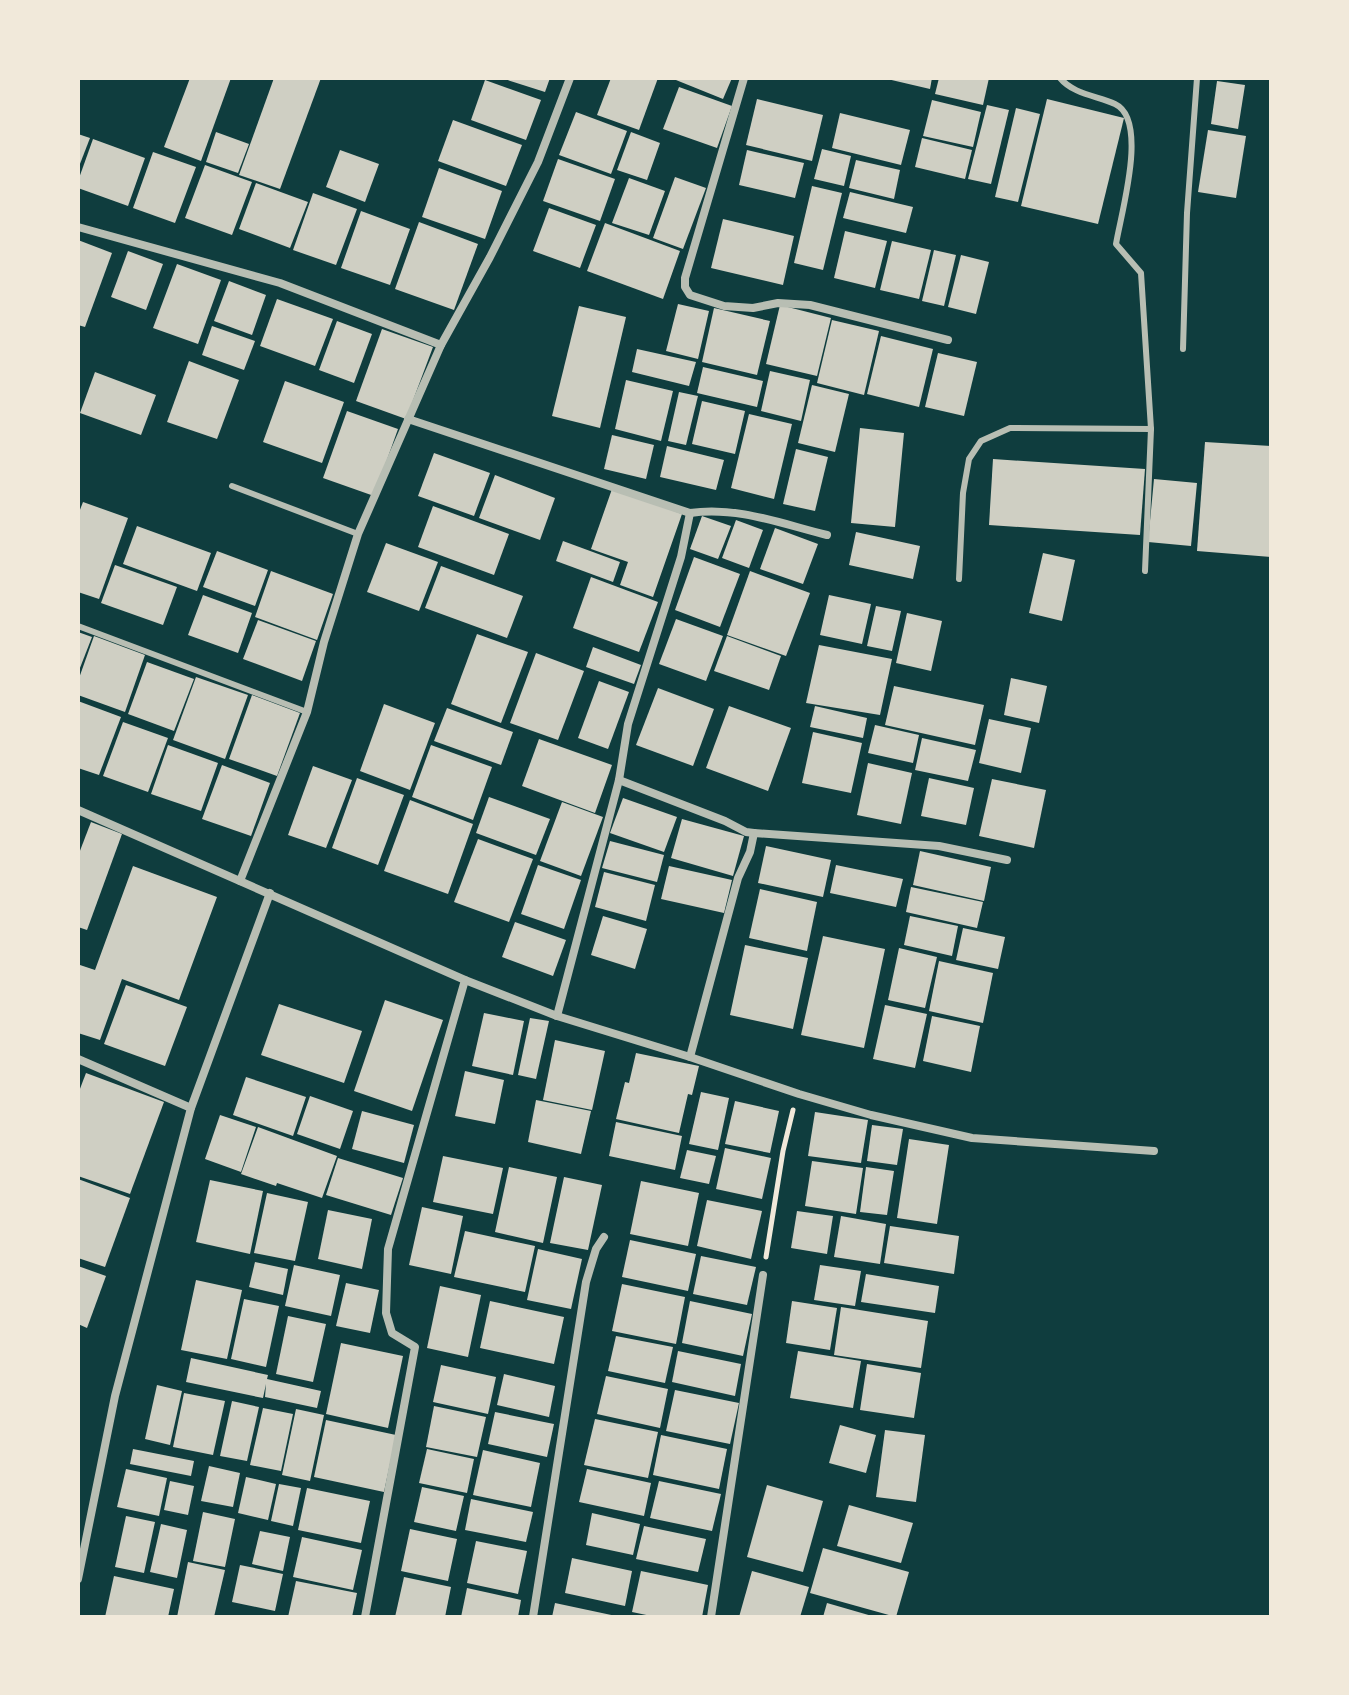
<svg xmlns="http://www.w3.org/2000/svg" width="1349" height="1695" viewBox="0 0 1349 1695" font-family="Helvetica,sans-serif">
<rect width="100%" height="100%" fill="#0f3d3e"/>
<g fill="#cfcfc3">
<polygon points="190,78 231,78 201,161 164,147"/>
<polygon points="274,78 321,78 280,189 239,175"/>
<polygon points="501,78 550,78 545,92"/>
<polygon points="611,78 658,78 639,130 597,115"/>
<polygon points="671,78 732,78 723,99"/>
<polygon points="883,78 932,78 930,89"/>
<polygon points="939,78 989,78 983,105 935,94"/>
<polygon points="485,80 541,100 526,140 471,120"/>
<polygon points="1217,81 1245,85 1238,129 1211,124"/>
<polygon points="679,87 732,106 717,148 663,129"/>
<polygon points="757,99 823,115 812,161 746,145"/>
<polygon points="1047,99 1124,118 1098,224 1021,206"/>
<polygon points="932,100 981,112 973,147 923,136"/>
<polygon points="987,105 1009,110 991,184 968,179"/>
<polygon points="1016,108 1040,114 1018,202 995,197"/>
<polygon points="576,112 627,131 611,174 559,155"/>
<polygon points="840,113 910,130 901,165 832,148"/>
<polygon points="453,120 522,145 506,186 438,161"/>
<polygon points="1208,130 1246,136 1236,198 1198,192"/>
<polygon points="216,132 249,144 238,173 206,162"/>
<polygon points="631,132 660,143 647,180 617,170"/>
<polygon points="78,134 90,138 78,169"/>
<polygon points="922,138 972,150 965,179 915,167"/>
<polygon points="93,139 145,158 128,206 78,188 78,181"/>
<polygon points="822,149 851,156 844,186 814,179"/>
<polygon points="340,150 379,164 365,202 326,187"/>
<polygon points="747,150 804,163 795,198 739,185"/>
<polygon points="153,152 196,167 175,223 133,208"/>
<polygon points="558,159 615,179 600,221 543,201"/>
<polygon points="856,160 900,170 894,199 849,188"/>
<polygon points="205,165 252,182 232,235 185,218"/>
<polygon points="439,168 502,191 485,239 422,217"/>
<polygon points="675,177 706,188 683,249 653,238"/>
<polygon points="629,178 665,191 649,235 612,223"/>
<polygon points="256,183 308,202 290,248 239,229"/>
<polygon points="812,186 842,193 823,270 794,263"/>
<polygon points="850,192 913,207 906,233 843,218"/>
<polygon points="313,193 357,209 336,265 293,250"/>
<polygon points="549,208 596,225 580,268 533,251"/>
<polygon points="361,211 410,229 390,285 341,268"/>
<polygon points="723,219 794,236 783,285 711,268"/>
<polygon points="419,222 478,244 454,310 395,289"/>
<polygon points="605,223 680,251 663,299 587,271"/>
<polygon points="845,231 887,241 875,288 834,278"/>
<polygon points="78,240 112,253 85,327 78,325"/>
<polygon points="892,241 931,250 919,299 880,290"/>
<polygon points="934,250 956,255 944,306 922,301"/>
<polygon points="128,251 163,264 146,310 111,297"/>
<polygon points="961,255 989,262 976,314 948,307"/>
<polygon points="177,264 221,280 198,344 153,328"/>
<polygon points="229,281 266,295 252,335 214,321"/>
<polygon points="277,299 333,319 315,366 260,346"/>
<polygon points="678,304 709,311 698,359 666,351"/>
<polygon points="780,305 831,318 817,376 766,364"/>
<polygon points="579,306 626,317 600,428 552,416"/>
<polygon points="714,308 770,321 757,375 702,362"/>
<polygon points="832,320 879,331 864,395 817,383"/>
<polygon points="337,321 372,334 354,383 319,370"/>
<polygon points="212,326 255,341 244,370 202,355"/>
<polygon points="382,329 433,347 406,419 356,401"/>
<polygon points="881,336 933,349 919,407 867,394"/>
<polygon points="637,349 696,362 689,386 632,372"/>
<polygon points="938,353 977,362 964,416 925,407"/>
<polygon points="189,361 239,380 217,439 167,422"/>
<polygon points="703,367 763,381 757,407 697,393"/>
<polygon points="770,371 810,380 801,421 761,411"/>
<polygon points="95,372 156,395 141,435 80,413"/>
<polygon points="626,380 673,391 661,441 615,429"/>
<polygon points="285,381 344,402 322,463 263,442"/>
<polygon points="812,385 849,394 835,452 798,443"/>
<polygon points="679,392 698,396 686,445 668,441"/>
<polygon points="702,401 745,411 735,454 692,444"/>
<polygon points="347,411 398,429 374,496 323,478"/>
<polygon points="749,414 792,424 774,499 731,488"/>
<polygon points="860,428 904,433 895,527 851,523"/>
<polygon points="612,435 654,445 646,479 604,469"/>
<polygon points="1205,442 1271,446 1271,557 1197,551"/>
<polygon points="667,446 724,460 716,490 660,477"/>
<polygon points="796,449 828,457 815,511 783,504"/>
<polygon points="434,453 490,473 474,516 418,496"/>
<polygon points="993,459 1145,469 1140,535 989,525"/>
<polygon points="495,475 555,498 540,540 479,518"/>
<polygon points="1154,479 1197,483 1191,546 1148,542"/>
<polygon points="612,489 682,514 653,597 620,585 628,562 591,549"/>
<polygon points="83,502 128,518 99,599 78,592 78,515"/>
<polygon points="433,506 509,534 494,575 418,547"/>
<polygon points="702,516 731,526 718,559 690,549"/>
<polygon points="736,520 763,530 749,568 722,558"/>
<polygon points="137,526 211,553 197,591 123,564"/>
<polygon points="775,528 818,544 803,584 760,569"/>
<polygon points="856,532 920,546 913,579 849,565"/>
<polygon points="563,541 620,562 613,582 556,561"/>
<polygon points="386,543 438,562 419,611 367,592"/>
<polygon points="217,551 268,570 255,606 203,587"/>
<polygon points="1043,553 1075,560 1062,621 1029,613"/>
<polygon points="694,557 740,574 720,627 675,610"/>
<polygon points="115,565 177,587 163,625 101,603"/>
<polygon points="441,566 523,596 507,638 425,608"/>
<polygon points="271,571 333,594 317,640 255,617"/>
<polygon points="750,571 810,593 786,656 727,635"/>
<polygon points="591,577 658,602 639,652 573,628"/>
<polygon points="203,595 252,613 238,653 188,635"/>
<polygon points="829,595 871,604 862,644 820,635"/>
<polygon points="876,606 901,611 892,651 867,646"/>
<polygon points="907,613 942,621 931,671 896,663"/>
<polygon points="676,619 723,636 706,681 659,664"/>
<polygon points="258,620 316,641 302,681 243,659"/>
<polygon points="78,632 92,637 78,673"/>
<polygon points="477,634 528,652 501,723 451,704"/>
<polygon points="94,636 145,655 125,712 78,695 78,681"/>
<polygon points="727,636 781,656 769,690 714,671"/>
<polygon points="819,645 892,659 880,715 806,703"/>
<polygon points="593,647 641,665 634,684 586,667"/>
<polygon points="536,653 584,671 558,740 510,723"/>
<polygon points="147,662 194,679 174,731 128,714"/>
<polygon points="196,677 248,695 225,759 173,740"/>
<polygon points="1011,678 1047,686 1039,723 1004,715"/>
<polygon points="599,681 629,692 608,749 578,738"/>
<polygon points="894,686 984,705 975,745 885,725"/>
<polygon points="658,688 714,709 693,766 636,745"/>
<polygon points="252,695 300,713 277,776 229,759"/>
<polygon points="78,701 121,717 99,775 78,768"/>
<polygon points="384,704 435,723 410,790 360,771"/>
<polygon points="729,706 791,728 768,791 706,768"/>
<polygon points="815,706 867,718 863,738 810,727"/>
<polygon points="447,708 513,732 501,765 434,741"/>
<polygon points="989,719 1031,728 1021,773 979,763"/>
<polygon points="123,722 168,738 148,792 103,776"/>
<polygon points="875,725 919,735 913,763 868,753"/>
<polygon points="813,732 862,743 851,793 802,783"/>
<polygon points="922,738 976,750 968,781 915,770"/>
<polygon points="539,739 612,765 595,813 522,786"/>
<polygon points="168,745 218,763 201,811 151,794"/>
<polygon points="431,745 492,767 473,820 412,797"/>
<polygon points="868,763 912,773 901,824 857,815"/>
<polygon points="222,765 270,783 251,836 202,819"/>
<polygon points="313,766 352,780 326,848 288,835"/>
<polygon points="357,778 404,795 378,865 332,848"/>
<polygon points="929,778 974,788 966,825 921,816"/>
<polygon points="992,779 1046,790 1034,848 979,836"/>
<polygon points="489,797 550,819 536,855 476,833"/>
<polygon points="623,798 677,817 664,852 610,833"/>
<polygon points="410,800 473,824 448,894 384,871"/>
<polygon points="562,802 603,817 581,876 540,861"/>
<polygon points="682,819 744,836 733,876 671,858"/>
<polygon points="91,822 122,834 87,930 78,927 78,856"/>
<polygon points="478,839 533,859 509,922 454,902"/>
<polygon points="610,841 664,855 657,882 602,868"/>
<polygon points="766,846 831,860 823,897 758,883"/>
<polygon points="920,851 991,867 984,901 913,885"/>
<polygon points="538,865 581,880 564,929 521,914"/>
<polygon points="836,865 903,879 896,907 830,893"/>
<polygon points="133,866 217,897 179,1000 122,979 100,1040 78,1033 78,971 80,965 95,970"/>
<polygon points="669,866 732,880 724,913 661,899"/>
<polygon points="604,872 655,885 646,921 595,907"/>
<polygon points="911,887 983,902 977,928 906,912"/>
<polygon points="760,889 817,902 807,951 749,938"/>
<polygon points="603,916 647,929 635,969 591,955"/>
<polygon points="910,916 958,926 952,956 904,945"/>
<polygon points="515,922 566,940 553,976 502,957"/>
<polygon points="963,928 1005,937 998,969 956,960"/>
<polygon points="823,936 885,949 864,1048 801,1035"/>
<polygon points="745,945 808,958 793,1029 730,1015"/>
<polygon points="899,948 937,957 925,1008 888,1000"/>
<polygon points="939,961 993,973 983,1023 929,1011"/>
<polygon points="126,985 187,1007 165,1066 104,1044"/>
<polygon points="385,1000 443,1020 412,1111 354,1091"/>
<polygon points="279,1004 362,1031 344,1083 261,1055"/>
<polygon points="885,1005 927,1014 915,1068 873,1059"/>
<polygon points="484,1013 524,1021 513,1075 472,1066"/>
<polygon points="932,1016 980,1026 971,1072 923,1061"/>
<polygon points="530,1018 549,1021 536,1079 518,1075"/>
<polygon points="555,1040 605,1051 592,1110 543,1100"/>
<polygon points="636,1053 699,1066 692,1095 688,1094 679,1133 616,1119 625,1082 629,1083"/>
<polygon points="465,1071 504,1080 495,1124 455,1116"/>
<polygon points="86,1073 164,1102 130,1194 78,1176 78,1094"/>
<polygon points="246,1077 306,1097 293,1136 233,1115"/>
<polygon points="701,1092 729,1098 718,1150 689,1144"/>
<polygon points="310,1096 353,1111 340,1149 297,1134"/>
<polygon points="536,1100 591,1111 581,1154 528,1142"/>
<polygon points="735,1101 779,1111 770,1153 725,1144"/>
<polygon points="362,1111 414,1125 404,1163 352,1149"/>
<polygon points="815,1112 868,1120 861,1163 808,1156"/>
<polygon points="220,1115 256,1127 241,1172 205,1159"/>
<polygon points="616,1122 682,1136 675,1170 609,1156"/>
<polygon points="872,1125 903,1129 897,1165 867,1161"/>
<polygon points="258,1127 337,1156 322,1198 277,1183 276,1186 241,1174"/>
<polygon points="909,1139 949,1145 937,1224 897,1218"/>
<polygon points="725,1148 771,1158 762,1199 716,1189"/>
<polygon points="687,1150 716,1156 709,1184 680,1178"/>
<polygon points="443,1156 503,1168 493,1214 433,1202"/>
<polygon points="338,1158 403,1178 391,1215 326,1195"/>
<polygon points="812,1161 863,1168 856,1214 805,1206"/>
<polygon points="509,1167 557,1177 543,1243 495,1232"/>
<polygon points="866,1167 894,1171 887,1215 860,1212"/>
<polygon points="564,1177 602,1185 588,1250 550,1243"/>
<polygon points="78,1179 130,1198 105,1267 78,1258"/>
<polygon points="210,1180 263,1191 250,1254 196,1242"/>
<polygon points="641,1181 699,1193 688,1246 630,1234"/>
<polygon points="267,1193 308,1202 295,1261 254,1253"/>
<polygon points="707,1200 762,1211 751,1259 697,1246"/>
<polygon points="422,1207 463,1216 451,1274 409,1265"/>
<polygon points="328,1210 372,1219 362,1269 318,1259"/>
<polygon points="797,1211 833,1216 827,1254 791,1248"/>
<polygon points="841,1216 886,1224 880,1264 834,1257"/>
<polygon points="890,1226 959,1236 954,1274 884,1263"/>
<polygon points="465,1231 535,1246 525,1292 454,1277"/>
<polygon points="630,1240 696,1254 688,1291 622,1277"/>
<polygon points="538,1249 582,1259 571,1309 527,1300"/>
<polygon points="701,1256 756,1267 747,1305 693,1294"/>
<polygon points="255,1262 288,1269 283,1295 249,1287"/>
<polygon points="294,1265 340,1275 331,1316 285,1306"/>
<polygon points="820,1265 861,1271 855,1306 814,1300"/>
<polygon points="78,1266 106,1276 87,1328 78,1324"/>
<polygon points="866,1274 939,1286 935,1313 861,1302"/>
<polygon points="196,1280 242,1290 227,1359 181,1350"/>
<polygon points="346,1283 379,1290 370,1333 336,1326"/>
<polygon points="622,1284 685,1297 676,1344 612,1331"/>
<polygon points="440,1286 481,1295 468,1357 427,1348"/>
<polygon points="244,1299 279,1306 266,1367 231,1359"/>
<polygon points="490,1301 564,1317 554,1364 480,1348"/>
<polygon points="690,1301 752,1314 743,1356 682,1343"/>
<polygon points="792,1301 837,1308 830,1350 786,1343"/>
<polygon points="841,1307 928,1321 921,1368 834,1355"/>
<polygon points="288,1316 326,1324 313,1382 276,1374"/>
<polygon points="616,1336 673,1347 665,1383 608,1371"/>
<polygon points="341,1343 403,1356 388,1428 326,1414"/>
<polygon points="678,1351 741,1364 735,1396 672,1382"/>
<polygon points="798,1351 861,1361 853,1408 790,1398"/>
<polygon points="191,1358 268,1375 267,1379 321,1391 317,1408 265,1397 266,1384 263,1398 186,1382"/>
<polygon points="867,1364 921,1373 914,1418 860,1410"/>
<polygon points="441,1365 496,1377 488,1414 433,1402"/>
<polygon points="504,1374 555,1386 549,1417 497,1405"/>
<polygon points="606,1376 668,1389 660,1428 597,1414"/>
<polygon points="157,1385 182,1391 170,1445 145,1439"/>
<polygon points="675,1390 739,1403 730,1444 666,1431"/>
<polygon points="184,1393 225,1401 213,1455 173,1447"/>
<polygon points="232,1401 259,1407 247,1461 220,1456"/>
<polygon points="434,1406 486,1417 477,1457 426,1447"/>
<polygon points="263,1408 293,1414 281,1471 250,1465"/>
<polygon points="296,1409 324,1415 310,1481 282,1475"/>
<polygon points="495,1412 554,1424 547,1457 488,1444"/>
<polygon points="595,1419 658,1432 648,1478 584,1465"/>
<polygon points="326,1420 396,1435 384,1492 314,1477"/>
<polygon points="840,1425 876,1435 866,1473 829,1463"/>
<polygon points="885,1430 925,1435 916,1502 876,1497"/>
<polygon points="661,1435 727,1449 719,1489 653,1475"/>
<polygon points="133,1449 194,1461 191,1476 130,1464"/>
<polygon points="427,1449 474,1459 467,1493 419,1483"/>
<polygon points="483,1450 540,1463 531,1507 473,1495"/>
<polygon points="209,1466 240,1473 233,1507 201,1501"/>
<polygon points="126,1469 167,1478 159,1516 117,1507"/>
<polygon points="587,1469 651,1483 644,1516 579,1502"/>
<polygon points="246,1477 276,1484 268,1520 238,1513"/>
<polygon points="170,1481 194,1486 188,1515 164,1510"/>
<polygon points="659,1481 721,1494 712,1531 650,1518"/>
<polygon points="279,1484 301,1488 293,1526 271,1521"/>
<polygon points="767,1485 823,1501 803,1572 747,1557"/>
<polygon points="422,1487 464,1496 456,1531 414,1522"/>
<polygon points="307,1488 370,1501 361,1543 298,1530"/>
<polygon points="471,1499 533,1512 526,1542 465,1530"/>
<polygon points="849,1505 913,1523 901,1563 837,1546"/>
<polygon points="203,1512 235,1519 225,1567 193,1561"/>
<polygon points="592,1513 640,1524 633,1555 586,1545"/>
<polygon points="126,1516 155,1522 144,1573 115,1567"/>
<polygon points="161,1524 187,1530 177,1578 150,1572"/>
<polygon points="644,1526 706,1539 698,1572 636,1559"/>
<polygon points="410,1529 457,1539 448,1581 401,1571"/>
<polygon points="260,1531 290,1537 283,1571 252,1564"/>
<polygon points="302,1537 362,1550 353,1590 293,1577"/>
<polygon points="476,1541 527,1551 518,1594 467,1583"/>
<polygon points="823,1548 909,1572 896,1617 810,1593"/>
<polygon points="572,1558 632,1571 625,1606 565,1593"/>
<polygon points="188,1562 225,1570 214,1617 177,1617"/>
<polygon points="240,1565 283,1574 275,1611 232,1602"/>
<polygon points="641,1571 708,1585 702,1617 656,1617 632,1612"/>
<polygon points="752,1571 809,1587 800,1617 739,1617"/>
<polygon points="114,1576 174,1589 168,1617 105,1617"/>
<polygon points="404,1577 451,1587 445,1617 395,1617"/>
<polygon points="296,1581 357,1593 352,1617 288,1617"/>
<polygon points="467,1588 521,1600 518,1617 461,1617"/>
<polygon points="555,1603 616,1616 616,1617 552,1617"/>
<polygon points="827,1603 872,1616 872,1617 823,1617"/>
</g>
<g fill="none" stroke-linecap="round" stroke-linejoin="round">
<polyline stroke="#f1e9da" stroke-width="5" points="766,1257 783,1151 793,1110"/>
<g stroke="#b8beb3" stroke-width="6">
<polyline points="1183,349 1187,213 1197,78"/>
<polyline points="232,486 358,534"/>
<polyline points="1145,571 1151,429"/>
<path d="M 959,579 L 963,493 L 969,459 L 981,441 L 1010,428 L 1151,429 L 1141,273 L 1116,244 C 1121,213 1149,120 1115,104 C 1097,96 1073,94 1060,78"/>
<polyline points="78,626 307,712"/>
</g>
<g stroke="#b8beb3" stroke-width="8">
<polyline points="744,78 685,278 685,287 690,295 724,306 753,308 778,303 810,305 948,340"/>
<polyline points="78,227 280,283 441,345"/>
<path d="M 408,419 L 690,513 C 737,506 782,524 827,535"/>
<polyline points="619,780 725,821 746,832 754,833 750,852 738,878 690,1057"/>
<polyline points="78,810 465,980 557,1016 690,1057 799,1094 871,1115 972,1138 1154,1151"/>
<polyline points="754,833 939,846 1007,860"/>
<polyline points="240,881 307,712 324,642 358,534 441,345 490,257 538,162 570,78"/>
<polyline points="557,1016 619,780 628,724 681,557 690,513"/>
<polyline points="78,1059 191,1108"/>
<polyline points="78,1579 115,1396 191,1108 270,893"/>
<polyline points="365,1617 415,1347 392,1333 386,1313 388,1249 465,980"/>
<polyline points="533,1617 586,1282 596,1249 604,1237"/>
<polyline points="711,1617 763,1275"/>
</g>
</g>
<rect width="1349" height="1695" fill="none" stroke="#f1e9da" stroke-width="160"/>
</svg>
